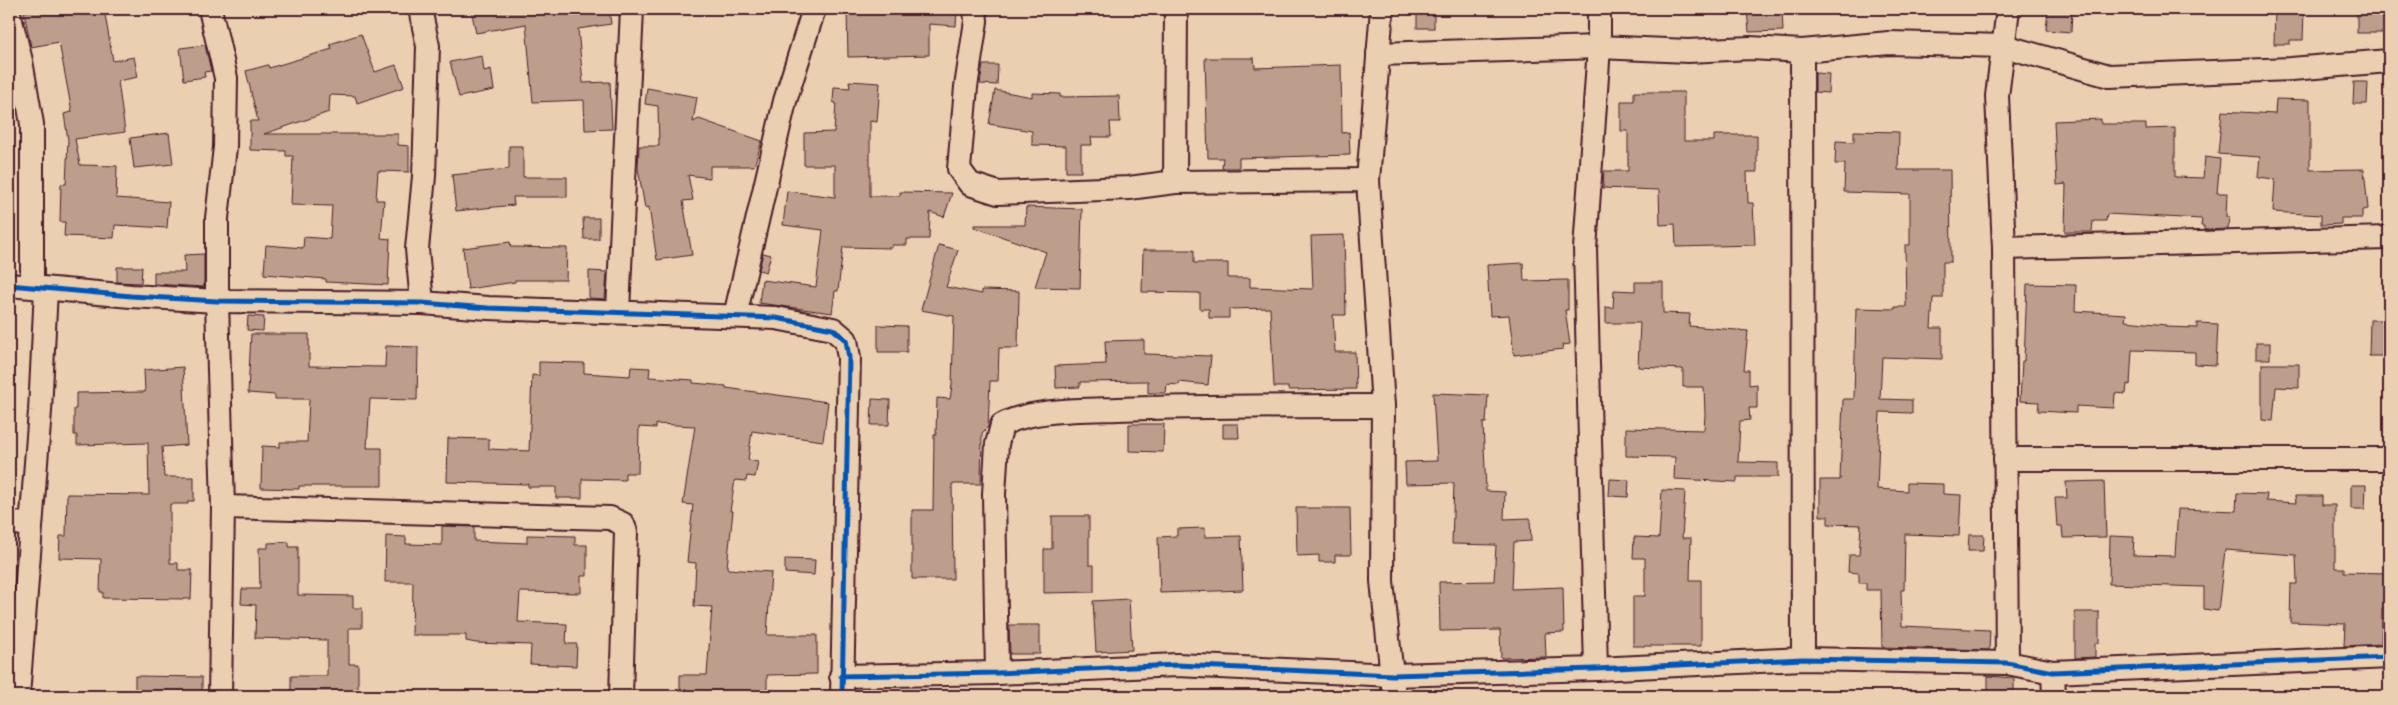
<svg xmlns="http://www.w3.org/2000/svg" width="2398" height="705" viewBox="0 0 2398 705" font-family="'Comic Neue',sans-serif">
<rect width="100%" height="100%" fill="#eacfb1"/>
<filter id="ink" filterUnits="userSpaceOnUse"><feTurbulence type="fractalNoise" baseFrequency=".02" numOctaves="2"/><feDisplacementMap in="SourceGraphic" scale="10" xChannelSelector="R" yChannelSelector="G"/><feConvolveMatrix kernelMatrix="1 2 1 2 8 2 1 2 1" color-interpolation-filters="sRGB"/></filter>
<g filter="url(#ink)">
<g fill="#bd9e8c" stroke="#4a1f2b">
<polygon points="42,9 104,9 113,61 134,57 138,77 118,81 125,132 75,139 80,165 117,166 116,198 169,202 167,228 115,225 114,238 64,236 65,222 60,222 61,184 66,184 68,140 64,114 72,112 59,42 31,47 24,12"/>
<polygon points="471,9 609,9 611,24 578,29 583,83 610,82 612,129 585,130 584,100 533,102 526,24 476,33"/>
<polygon points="847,9 957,9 956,26 929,24 929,55 848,57"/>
<rect x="1417" y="9" width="17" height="19"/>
<polygon points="1761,9 1762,11 1782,10 1783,31 1749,32 1747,10"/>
<polygon points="2048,9 2072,9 2071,32 2046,30"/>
<polygon points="2275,9 2304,9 2303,40 2290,40 2290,44 2274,44"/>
<rect x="2357" y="9" width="32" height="24"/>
<polygon points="361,34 375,72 396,65 404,87 357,103 355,96 330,95 329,112 264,134 398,134 398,145 409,146 409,172 378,171 376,200 384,200 381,238 390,239 388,285 326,282 326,279 264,274 266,245 303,248 304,237 330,239 332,206 291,205 293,156 286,156 286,151 250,150 250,121 258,121 246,71 268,65 269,68 332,49 330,44"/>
<polygon points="205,45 211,71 204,72 205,77 184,80 180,48"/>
<polygon points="482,56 484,71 491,69 494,90 459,97 450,62"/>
<polygon points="1205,58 1254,58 1255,68 1341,65 1342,133 1349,132 1350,155 1239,158 1239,168 1222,168 1223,158 1208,158"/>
<polygon points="983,65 998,65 997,85 980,84"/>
<polygon points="1815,73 1829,74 1828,93 1815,92"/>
<polygon points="849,81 880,83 877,122 870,121 870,196 900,196 900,192 952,193 944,217 930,212 929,239 907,239 907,245 892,245 892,248 843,247 838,291 835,291 832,313 759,303 762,280 816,287 823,230 783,225 787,191 835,197 835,165 804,165 804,133 834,132 836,103 833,102 834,87 850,88"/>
<polygon points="2354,82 2368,82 2367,104 2353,104"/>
<polygon points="647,88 697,97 693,122 699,119 762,141 754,166 710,166 710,178 688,175 693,200 683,201 692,255 657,260 649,207 645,208 638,168 639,146 659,146 658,106 645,104"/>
<polygon points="995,90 1032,97 1032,93 1060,94 1060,97 1119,96 1120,122 1110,122 1111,137 1091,137 1092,145 1081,145 1081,172 1066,172 1066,146 1032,145 1032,131 989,124"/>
<polygon points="1634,92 1684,92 1684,141 1714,141 1714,135 1757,135 1757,172 1747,172 1748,203 1753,203 1755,245 1676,247 1675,224 1660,225 1659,190 1603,188 1604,171 1628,171 1628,131 1621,131 1621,101 1634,101"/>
<polygon points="2276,99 2310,100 2310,170 2364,169 2368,209 2362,210 2362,218 2341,218 2341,224 2321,225 2321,215 2273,212 2275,179 2258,177 2260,157 2218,154 2222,111 2275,114"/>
<polygon points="2101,119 2101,124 2146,124 2146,129 2175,128 2175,177 2203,178 2205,157 2220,159 2217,193 2227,193 2226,217 2229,217 2228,229 2204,230 2204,226 2201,226 2202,219 2107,214 2106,221 2093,221 2092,232 2065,232 2066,184 2057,185 2054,121"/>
<polygon points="1854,131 1899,132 1898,170 1950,170 1951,262 1943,262 1943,298 1933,298 1931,328 1942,328 1942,359 1882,357 1880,399 1912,400 1912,413 1880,412 1877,489 1907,491 1907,483 1943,484 1943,494 1961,495 1959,536 1905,534 1904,590 1901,590 1902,626 1990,630 1989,650 1882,647 1881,590 1866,590 1866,583 1859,583 1859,573 1848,572 1849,555 1859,555 1861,525 1828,524 1828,516 1820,516 1820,480 1840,480 1843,399 1854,399 1856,308 1895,309 1895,307 1906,307 1905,245 1910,245 1910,194 1844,192 1845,164 1835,164 1836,141 1854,142"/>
<polygon points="169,133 173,164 134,168 130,138"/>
<polygon points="509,146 523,146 523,177 567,177 567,197 513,197 514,205 456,211 452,175 509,169"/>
<polygon points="1026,207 1082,209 1080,288 1035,287 1046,252 974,227 974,225 1025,225"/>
<polygon points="583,218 599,218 599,239 584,239"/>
<polygon points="1344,235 1346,315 1333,315 1335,352 1355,352 1356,389 1288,390 1288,387 1274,387 1270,308 1229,309 1229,318 1209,318 1209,309 1200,309 1200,293 1142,292 1143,250 1194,250 1194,263 1228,263 1228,278 1250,278 1250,287 1313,289 1311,236"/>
<polygon points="510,242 511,247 567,248 566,280 515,280 515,282 468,289 463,248"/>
<polygon points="939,245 958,250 946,287 982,294 982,290 1019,291 1018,348 999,348 998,381 990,381 988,427 982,433 981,484 952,484 953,579 912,579 912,510 933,510 934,435 936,435 937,398 950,399 952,385 954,316 921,310"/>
<polygon points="763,253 771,255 766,272 759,270"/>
<polygon points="204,254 204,287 154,284 154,272 185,272 184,255"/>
<polygon points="1523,263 1524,281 1568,280 1568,310 1565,310 1570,344 1562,345 1563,349 1514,355 1509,315 1490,316 1487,265"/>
<polygon points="117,267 142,267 141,283 117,282"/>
<polygon points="589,271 607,272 605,299 589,298"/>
<polygon points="1635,282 1663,282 1663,313 1690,314 1689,326 1748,331 1744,370 1749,370 1749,385 1757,384 1757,408 1749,408 1750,420 1740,421 1738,462 1778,463 1778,477 1737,477 1737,482 1674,479 1675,457 1626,456 1626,428 1704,430 1705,414 1704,387 1683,387 1683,369 1638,367 1640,323 1606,323 1606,307 1613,308 1614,290 1635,291"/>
<polygon points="2027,284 2076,285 2075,311 2126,314 2125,321 2166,325 2166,327 2197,328 2197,323 2218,324 2216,365 2195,364 2195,352 2132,350 2130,385 2127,384 2126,394 2115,393 2114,408 2076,406 2076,413 2038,411 2039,402 2020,401 2022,361 2024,361"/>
<polygon points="248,316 264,317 263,331 247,330"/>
<polygon points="2370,320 2389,320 2389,356 2369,356"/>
<polygon points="878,325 907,326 907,352 878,352"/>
<polygon points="251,334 309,334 309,366 385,367 386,346 418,347 417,400 370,399 367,448 382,448 382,486 299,486 299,489 261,488 262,446 280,447 280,442 307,442 309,399 275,399 275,395 248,393"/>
<polygon points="1144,340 1144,354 1211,356 1208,385 1179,382 1179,385 1167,384 1166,393 1148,393 1148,381 1080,382 1080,387 1056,388 1055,366 1106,364 1105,341"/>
<rect x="2256" y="343" width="14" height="16"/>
<polygon points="539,362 584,363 584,373 630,376 631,367 650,368 649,377 693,380 693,383 726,386 726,388 828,402 823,441 752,431 748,460 758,462 755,477 747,476 746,481 735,480 730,511 733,511 727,567 728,569 771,572 767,635 817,635 817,674 767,675 767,696 693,696 693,692 680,692 680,675 707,675 712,607 694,606 696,563 687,562 693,505 683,504 695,426 656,424 656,428 639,427 638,473 625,473 625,480 582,479 582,498 556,498 556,487 528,487 528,484 447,482 448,438 489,439 489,449 529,451 532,375 539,376"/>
<polygon points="2262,364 2299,364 2299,388 2276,387 2273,421 2262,420"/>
<polygon points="183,367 187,445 162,447 164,477 194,477 194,501 188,501 188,504 170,504 170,563 178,563 178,570 192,570 191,599 103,598 103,592 100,592 101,559 59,558 60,536 66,536 67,494 149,495 148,443 77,445 77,435 74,435 74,409 76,409 76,393 145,392 144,370"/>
<polygon points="1433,393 1488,395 1486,423 1483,423 1486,491 1505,492 1504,519 1530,518 1531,541 1514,542 1512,589 1563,587 1564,632 1545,633 1546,657 1501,658 1500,630 1440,631 1439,582 1494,581 1496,545 1452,544 1454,483 1406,484 1405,462 1437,461"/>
<polygon points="872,399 890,400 889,425 871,425"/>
<polygon points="1129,424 1164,424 1163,452 1129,451"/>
<polygon points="1223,424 1238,424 1239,438 1223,438"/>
<polygon points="1610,479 1629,480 1628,497 1609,496"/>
<polygon points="2104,481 2106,537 2063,538 2062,526 2057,526 2055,498 2067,498 2066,482"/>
<polygon points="2351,485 2366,485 2365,509 2351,509"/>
<polygon points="1662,490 1685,491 1682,538 1691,538 1690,580 1701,580 1701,646 1633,646 1633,596 1645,596 1645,558 1633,558 1634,537 1659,538"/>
<polygon points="2237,493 2267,494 2266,501 2296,503 2295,496 2322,496 2322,505 2335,505 2335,568 2344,568 2344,572 2389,573 2389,608 2382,608 2381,644 2344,646 2345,624 2290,622 2291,584 2297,584 2296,555 2225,550 2218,611 2204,609 2204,587 2109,584 2110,536 2134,537 2133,555 2175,556 2178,509 2236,511"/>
<polygon points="1296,508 1350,508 1351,555 1335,555 1335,562 1319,562 1319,555 1297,556"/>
<polygon points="1052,516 1089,516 1089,565 1094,565 1094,592 1044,593 1044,549 1052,549"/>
<polygon points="442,526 474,527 474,541 527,543 527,535 575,536 575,545 587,545 587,576 581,576 581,593 520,592 518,622 567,624 566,644 577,644 576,666 530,664 531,645 476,643 466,641 466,635 412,635 413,582 385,582 386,536 406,537 406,544 442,545"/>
<polygon points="1205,528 1205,537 1241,536 1243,590 1160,593 1158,537 1177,536 1177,529"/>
<polygon points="1969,535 1984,535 1983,551 1968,551"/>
<polygon points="289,542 289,547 298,547 298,595 353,596 353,608 362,608 362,628 349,628 349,664 358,664 358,696 291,696 291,676 327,676 327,640 255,638 256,605 241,604 242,589 260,589 259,548 268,548 268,543"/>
<polygon points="785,559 815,560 814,575 785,573"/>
<polygon points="1129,599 1132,650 1096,652 1093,601"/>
<polygon points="2075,612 2099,612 2099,643 2095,643 2095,657 2075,658"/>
<polygon points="1009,625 1040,625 1040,654 1010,654"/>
<polygon points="135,676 202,677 202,696 135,696"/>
<polygon points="1988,676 2014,678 2014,696 1988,696"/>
</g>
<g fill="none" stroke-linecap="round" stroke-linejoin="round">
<defs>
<g id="minor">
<polyline points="210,9 226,78 225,147 217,218 217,301 223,507 220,696"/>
<polyline points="420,9 428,46 424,176 417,249 422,303"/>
<polyline points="975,9 976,21 966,87 959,169 970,184 998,193 1129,188 1175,182 1368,180"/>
<polyline points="1382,9 1368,180 1383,406 1382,581 1394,696"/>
<polyline points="9,13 21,61 32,124 32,286"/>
<polyline points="1802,51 1803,659"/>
<polyline points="1378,54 1599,47 1688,51 1750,48 1802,51 1889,43 2004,46 2109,76 2291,69 2389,61"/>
<polyline points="1175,182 1176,9"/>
<polyline points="2004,248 2389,238"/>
<polyline points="9,285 131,296 217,301 422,303 488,308 776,318 833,329 846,340 849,358 842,696"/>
<polyline points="618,311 632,9"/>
<polyline points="735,316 785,101 814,9"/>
<polyline points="2005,459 2389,459"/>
<polyline points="223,507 610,518 623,524 626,532 621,696"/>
<polyline points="9,523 31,524"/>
<polyline points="2007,663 2004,248 1997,96 2008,9"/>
<polyline points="1596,669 1585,249 1599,47 1599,9"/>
<polyline points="2053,672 2054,696"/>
<path d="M 997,673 L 994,494 L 997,444 L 1002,425 C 1030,409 1085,410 1118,409 C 1206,406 1295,406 1383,406"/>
<polyline points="841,676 997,673 1177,665 1393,675 1596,669 1803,659 2007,663 2053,672 2389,657"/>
<polyline points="18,696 40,411 46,289"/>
</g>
</defs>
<use href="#minor" stroke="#4a1f2b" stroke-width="26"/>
<use href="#minor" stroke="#eacfb1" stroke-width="22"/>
<defs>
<g id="cycleway">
<polyline points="9,285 131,296 217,301 422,303 488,308 776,318 833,329 846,340 849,358 842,696"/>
<polyline points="841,676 997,673 1177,665 1393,675 1596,669 1803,659 2007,663 2053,672 2389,657"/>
</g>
</defs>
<use href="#cycleway" stroke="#eacfb1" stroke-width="8"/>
<use href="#cycleway" stroke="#0057b8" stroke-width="5"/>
</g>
</g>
<rect width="2398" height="705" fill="none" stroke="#eacfb1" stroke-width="30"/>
<rect x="15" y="15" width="2368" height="675" fill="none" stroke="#4a1f2b" stroke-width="2" filter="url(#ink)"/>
</svg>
